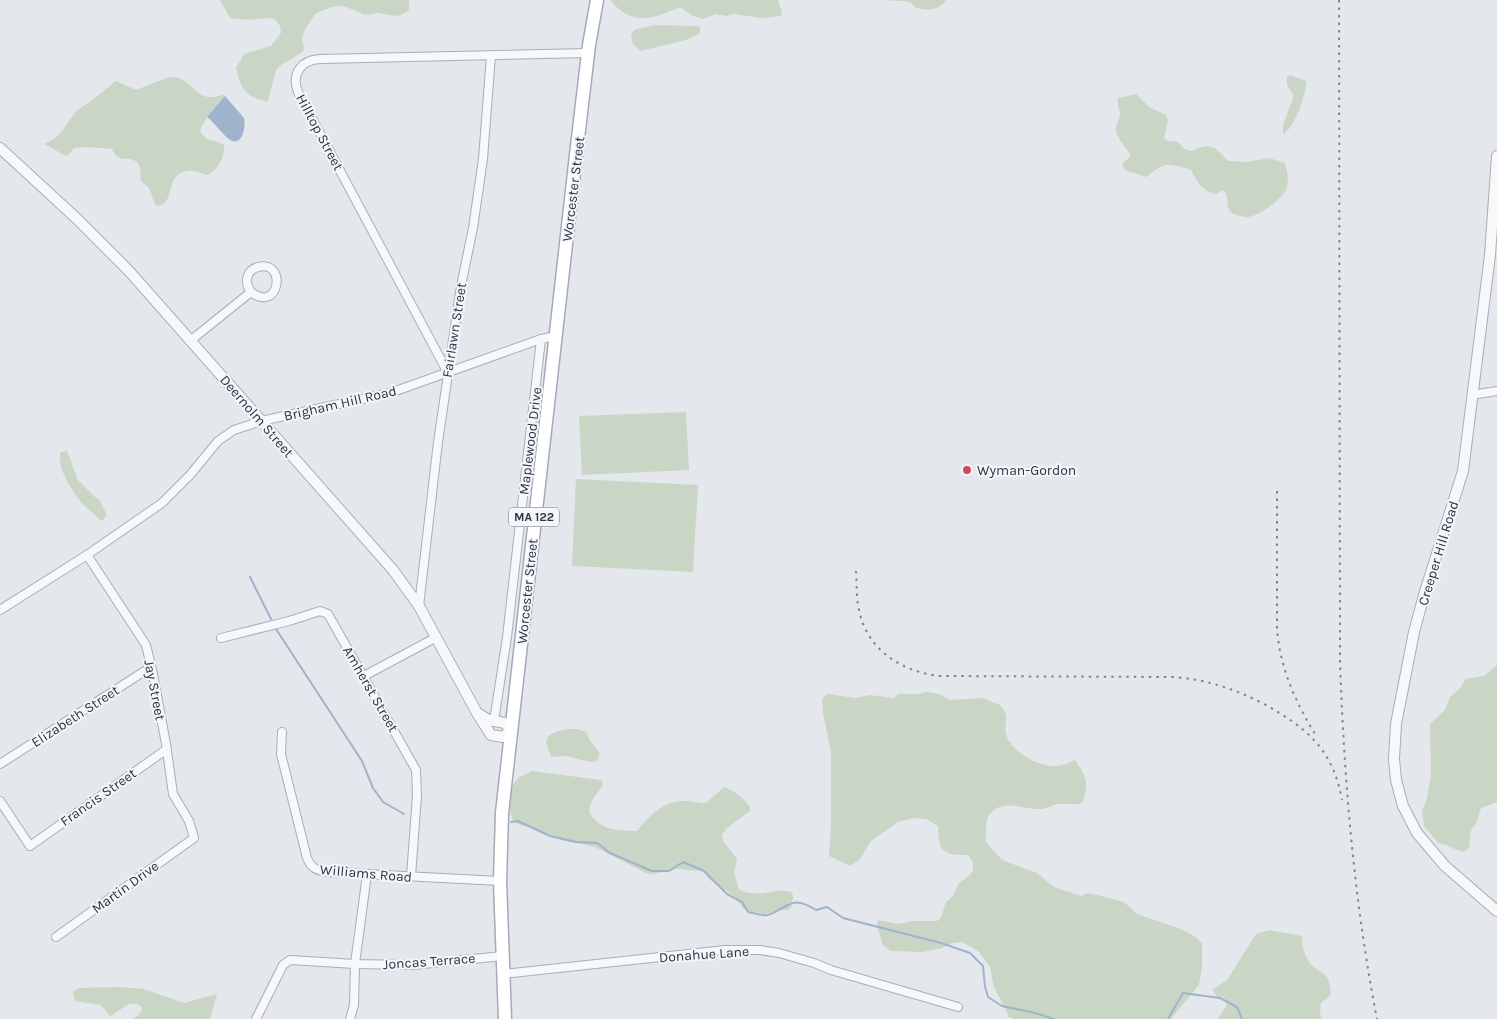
<svg xmlns="http://www.w3.org/2000/svg" width="1497" height="1019" viewBox="0 0 1497 1019" font-family="Karla,sans-serif">
<rect width="100%" height="100%" fill="#e4e7ec"/>
<g fill="#c9d6c5">
<path d="M 220,0 L 409,0 L 409,10 L 401,15 L 396,16 L 377,13 L 365,15 L 344,6 L 332,7 L 316,13 L 305,29 L 302,38 L 304,48 L 303,52 L 281,65 L 276,70 L 268,101 C 247,99 240,88 236,68 L 244,54 L 271,46 L 281,33 L 280,26 L 275,19 L 267,18 L 250,20 L 230,18 Z"/>
<path d="M 610,0 L 778,0 L 782,13 L 781,16 L 762,18 L 733,14 L 726,16 L 716,14 L 703,19 L 693,16 L 680,7 C 652,19 633,27 610,0 Z"/>
<path d="M 882,0 L 946,0 C 939,11 926,11 914,7 L 911,3 L 903,1 Z"/>
<polygon points="654,25 698,26 700,27 700,33 686,40 640,51 633,44 631,35 634,30"/>
<path d="M 1290,75 L 1306,81 C 1307,92 1294,130 1283,134 L 1283,125 L 1294,96 L 1287,85 L 1287,77 Z"/>
<path d="M 169,77 C 196,76 194,107 224,94 L 225,96 L 207,117 L 200,130 C 204,142 214,139 224,145 C 225,157 218,169 208,175 C 201,174 195,170 188,171 C 163,173 177,205 157,206 L 155,204 L 149,188 L 141,181 C 140,176 141,172 140,168 C 135,151 118,167 112,149 C 106,148 78,146 75,148 C 71,150 70,154 66,156 L 44,144 L 55,138 L 62,131 L 77,110 L 90,102 L 116,81 L 136,90 Z"/>
<path d="M 1136,94 L 1149,107 L 1166,115 L 1168,120 L 1164,138 L 1168,141 L 1178,142 L 1183,148 L 1191,151 C 1211,142 1214,146 1228,161 L 1246,162 L 1269,158 L 1285,163 C 1287,171 1289,179 1287,187 C 1284,198 1259,217 1247,217 C 1243,217 1236,215 1232,213 C 1223,206 1232,195 1222,190 L 1217,194 C 1202,192 1197,181 1191,170 C 1167,163 1166,161 1146,177 L 1125,170 L 1122,164 L 1131,156 C 1126,146 1115,138 1116,127 C 1117,123 1119,119 1120,115 C 1120,109 1117,106 1118,98 Z"/>
<polygon points="686,412 689,470 582,475 579,416"/>
<path d="M 67,451 L 78,480 L 95,497 L 99,499 L 107,515 L 102,521 C 96,516 90,511 84,505 C 74,495 55,466 61,452 Z"/>
<polygon points="576,479 698,485 693,572 572,566"/>
<path d="M 1497,665 L 1497,802 L 1481,808 L 1476,824 L 1471,830 L 1469,848 L 1464,852 C 1454,850 1448,844 1438,843 L 1424,826 L 1422,811 L 1427,798 L 1431,775 L 1430,724 L 1445,710 L 1450,697 L 1462,686 L 1465,679 L 1484,676 Z"/>
<path d="M 926,692 L 940,694 L 950,700 L 982,698 L 1000,705 C 1002,708 1005,711 1006,715 C 1007,721 1004,728 1006,734 C 1010,751 1040,768 1056,766 C 1063,766 1069,763 1075,760 C 1087,777 1089,784 1082,803 C 1074,806 1067,803 1059,804 C 1053,804 1047,809 1041,809 C 1023,810 1003,797 989,815 C 985,821 986,835 986,842 L 1002,860 L 1037,873 L 1054,887 L 1081,896 L 1087,893 L 1098,895 L 1124,902 L 1137,914 L 1181,929 L 1196,937 L 1202,943 L 1202,967 L 1199,985 L 1171,1019 L 1014,1019 L 1009,1017 L 994,987 L 990,967 L 978,951 L 962,942 L 953,943 L 942,948 L 923,952 L 891,951 L 883,945 L 877,926 L 878,920 L 898,924 L 915,921 L 937,921 L 941,917 L 946,902 L 953,896 L 958,884 L 970,875 L 973,870 L 973,862 L 968,855 C 943,855 938,852 938,826 L 926,819 L 913,818 L 898,822 L 870,842 L 860,859 L 850,866 L 829,856 L 831,829 L 831,752 L 823,713 L 822,700 L 824,696 L 828,694 L 855,698 L 869,695 L 894,698 L 898,694 L 919,694 Z"/>
<path d="M 567,729 L 578,729 L 586,732 C 588,735 589,740 592,743 C 597,751 603,751 597,761 L 591,762 L 565,756 L 552,757 C 541,737 546,734 567,729 Z"/>
<path d="M 532,771 L 601,780 L 603,784 C 599,793 589,800 589,811 C 598,830 618,831 637,831 C 650,815 664,800 686,801 C 693,801 699,804 706,803 L 724,787 C 735,791 746,799 751,810 L 727,828 L 722,835 L 723,841 L 737,859 L 734,873 L 739,889 C 756,900 774,887 792,892 L 793,897 L 791,908 L 787,910 L 778,910 L 766,914 L 749,911 L 743,908 L 736,897 L 710,880 L 703,871 L 676,869 L 654,874 L 646,873 L 595,847 L 562,840 L 532,828 L 517,824 L 513,820 L 510,811 L 510,797 L 513,785 L 518,778 Z"/>
<path d="M 1269,930 L 1302,936 C 1302,944 1304,956 1310,963 C 1322,977 1330,970 1331,995 L 1321,1003 L 1320,1013 L 1322,1019 L 1218,1019 L 1227,1005 L 1223,997 L 1217,997 L 1212,990 L 1227,980 L 1256,934 Z"/>
<path d="M 117,987 L 144,989 L 184,1003 L 217,994 L 210,1019 L 133,1019 L 140,1014 L 142,1009 L 140,1005 C 126,1000 122,1011 110,1016 L 101,1005 L 75,1001 L 73,992 L 79,988 Z"/>
</g>
<path fill="#9fb4cc" d="M 225,96 L 244,118 C 246,126 243,147 230,140 C 224,136 214,122 207,117 Z"/>
<g fill="none" stroke-linecap="round" stroke-linejoin="round">
<g stroke="#9fb4cc" stroke-width="2">
<polyline points="250,577 271,619"/>
<polyline points="276,629 362,761 373,788 383,802 404,814"/>
<path d="M 511,822 L 518,821 L 550,836 L 576,842 L 597,843 L 610,853 L 652,871 L 669,871 L 683,862 L 704,871 L 727,894 L 742,902 L 748,912 C 754,913 762,916 768,915 C 790,907 791,894 816,910 L 827,907 L 843,918 L 941,943 L 970,953 L 983,966 L 985,987 L 988,997 L 1002,1006 L 1035,1013 L 1054,1019"/>
<polyline points="1168,1019 1183,993 1220,998 1237,1007 1242,1019"/>
</g>
<defs>
<g id="minor">
<path d="M 190,341 L 251,292 C 279,314 288,260 258,267 C 246,270 244,283 251,292"/>
<path d="M 448,373 L 298,92 C 291,74 301,60 320,59 L 588,53"/>
<polyline points="1472,395 1497,391"/>
<polyline points="419,606 438,442 461,286 473,228 483,159 491,55"/>
<polyline points="0,610 87,555 162,503 190,475 218,441 234,430 261,421 390,393 541,339 556,336"/>
<polyline points="221,638 289,621 320,611 328,614 416,770 417,795 411,876"/>
<polyline points="364,676 435,638"/>
<polyline points="494,721 507,637 541,339"/>
<path d="M 282,732 L 281,754 L 307,858 C 311,868 316,870 327,872 L 500,881"/>
<polyline points="0,764 151,667"/>
<polyline points="0,801 30,846 167,749"/>
<polyline points="56,937 194,838 189,821 173,794 166,744 153,674 146,645 87,555"/>
<polyline points="503,974 725,950 760,950 779,953 814,963 831,970 958,1007"/>
<polyline points="256,1019 283,965 290,960 355,964 412,965 503,956"/>
<polyline points="350,1019 354,1005 355,964 367,874"/>
</g>
<g id="tertiary">
<polyline points="0,148 75,217 129,271 393,570 419,606 477,713 491,735 503,737 511,730 505,723 489,720 477,713"/>
<polyline points="1497,156 1490,255 1463,471 1424,595 1414,632 1396,724 1394,759 1396,780 1403,806 1417,833 1445,866 1497,911"/>
</g>
<polyline id="primary" points="505,1019 500,881 502,813 576,155 589,45 597,0"/>
</defs>
<use href="#minor" stroke="#a9aeb7" stroke-width="10"/>
<use href="#tertiary" stroke="#a9aeb7" stroke-width="12"/>
<use href="#primary" stroke="#a3abb8" stroke-width="15"/>
<use href="#minor" stroke="#f7f8fa" stroke-width="8"/>
<use href="#tertiary" stroke="#f7f8fa" stroke-width="10"/>
<use href="#primary" stroke="#fff" stroke-width="12"/>
<g stroke="#7d8696" stroke-width="2" stroke-dasharray="2.5 5" stroke-linecap="butt">
<path d="M 1339,0 L 1340,660 C 1344,780 1354,901 1377,1019"/>
<path d="M 1277,491 L 1277,629 C 1280,668 1296,704 1317,737"/>
<path d="M 856,571 C 857,584 856,597 859,610 C 867,650 902,672 940,676 L 1172,677 C 1206,679 1235,689 1266,705 C 1308,729 1333,750 1342,800"/>
</g>
</g>
<circle fill="#d1495b" stroke="#f4f6f9" stroke-width="2" cx="967" cy="470" r="5"/>
<g text-anchor="middle" stroke-width="4" stroke-linejoin="round" paint-order="stroke">
<rect fill="#f4f6f9" stroke="#676e7b" stroke-width="1" x="509" y="507.5" width="50" height="19" rx="4"/>
<g font-size="12" font-weight="bold" fill="#2b3445">
<text x="534" y="521">MA 122</text>
</g>
<g font-size="14" fill="#2b3445" stroke="#f4f6f9">
<text transform="translate(320 132) rotate(62)" y="5">Hilltop Street</text>
<text transform="translate(573 189) rotate(-83)" y="5">Worcester Street</text>
<text transform="translate(454 330) rotate(-81)" y="5">Fairlawn Street</text>
<text transform="translate(340 403) rotate(-13)" y="5">Brigham Hill Road</text>
<text transform="translate(257 416) rotate(49)" y="5">Deernolm Street</text>
<text transform="translate(530 441) rotate(-83)" y="5">Maplewood Drive</text>
<text transform="translate(1438 553) rotate(-73)" y="5">Creeper Hill Road</text>
<text transform="translate(527 591) rotate(-84)" y="5">Worcester Street</text>
<text transform="translate(371 689) rotate(60)" y="5">Amherst Street</text>
<text transform="translate(155 690) rotate(79)" y="5">Jay Street</text>
<text transform="translate(75 716) rotate(-33)" y="5">Elizabeth Street</text>
<text transform="translate(98 797) rotate(-35)" y="5">Francis Street</text>
<text transform="translate(366 873) rotate(5)" y="5">Williams Road</text>
<text transform="translate(125 887) rotate(-36)" y="5">Martin Drive</text>
<text transform="translate(704 954) rotate(-4)" y="5">Donahue Lane</text>
<text transform="translate(429 961) rotate(-4)" y="5">Joncas Terrace</text>
</g>
<g font-size="14" fill="#2b3445" stroke="#f4f6f9" text-anchor="start">
<text x="977" y="475">Wyman-Gordon</text>
</g>
</g>
</svg>
